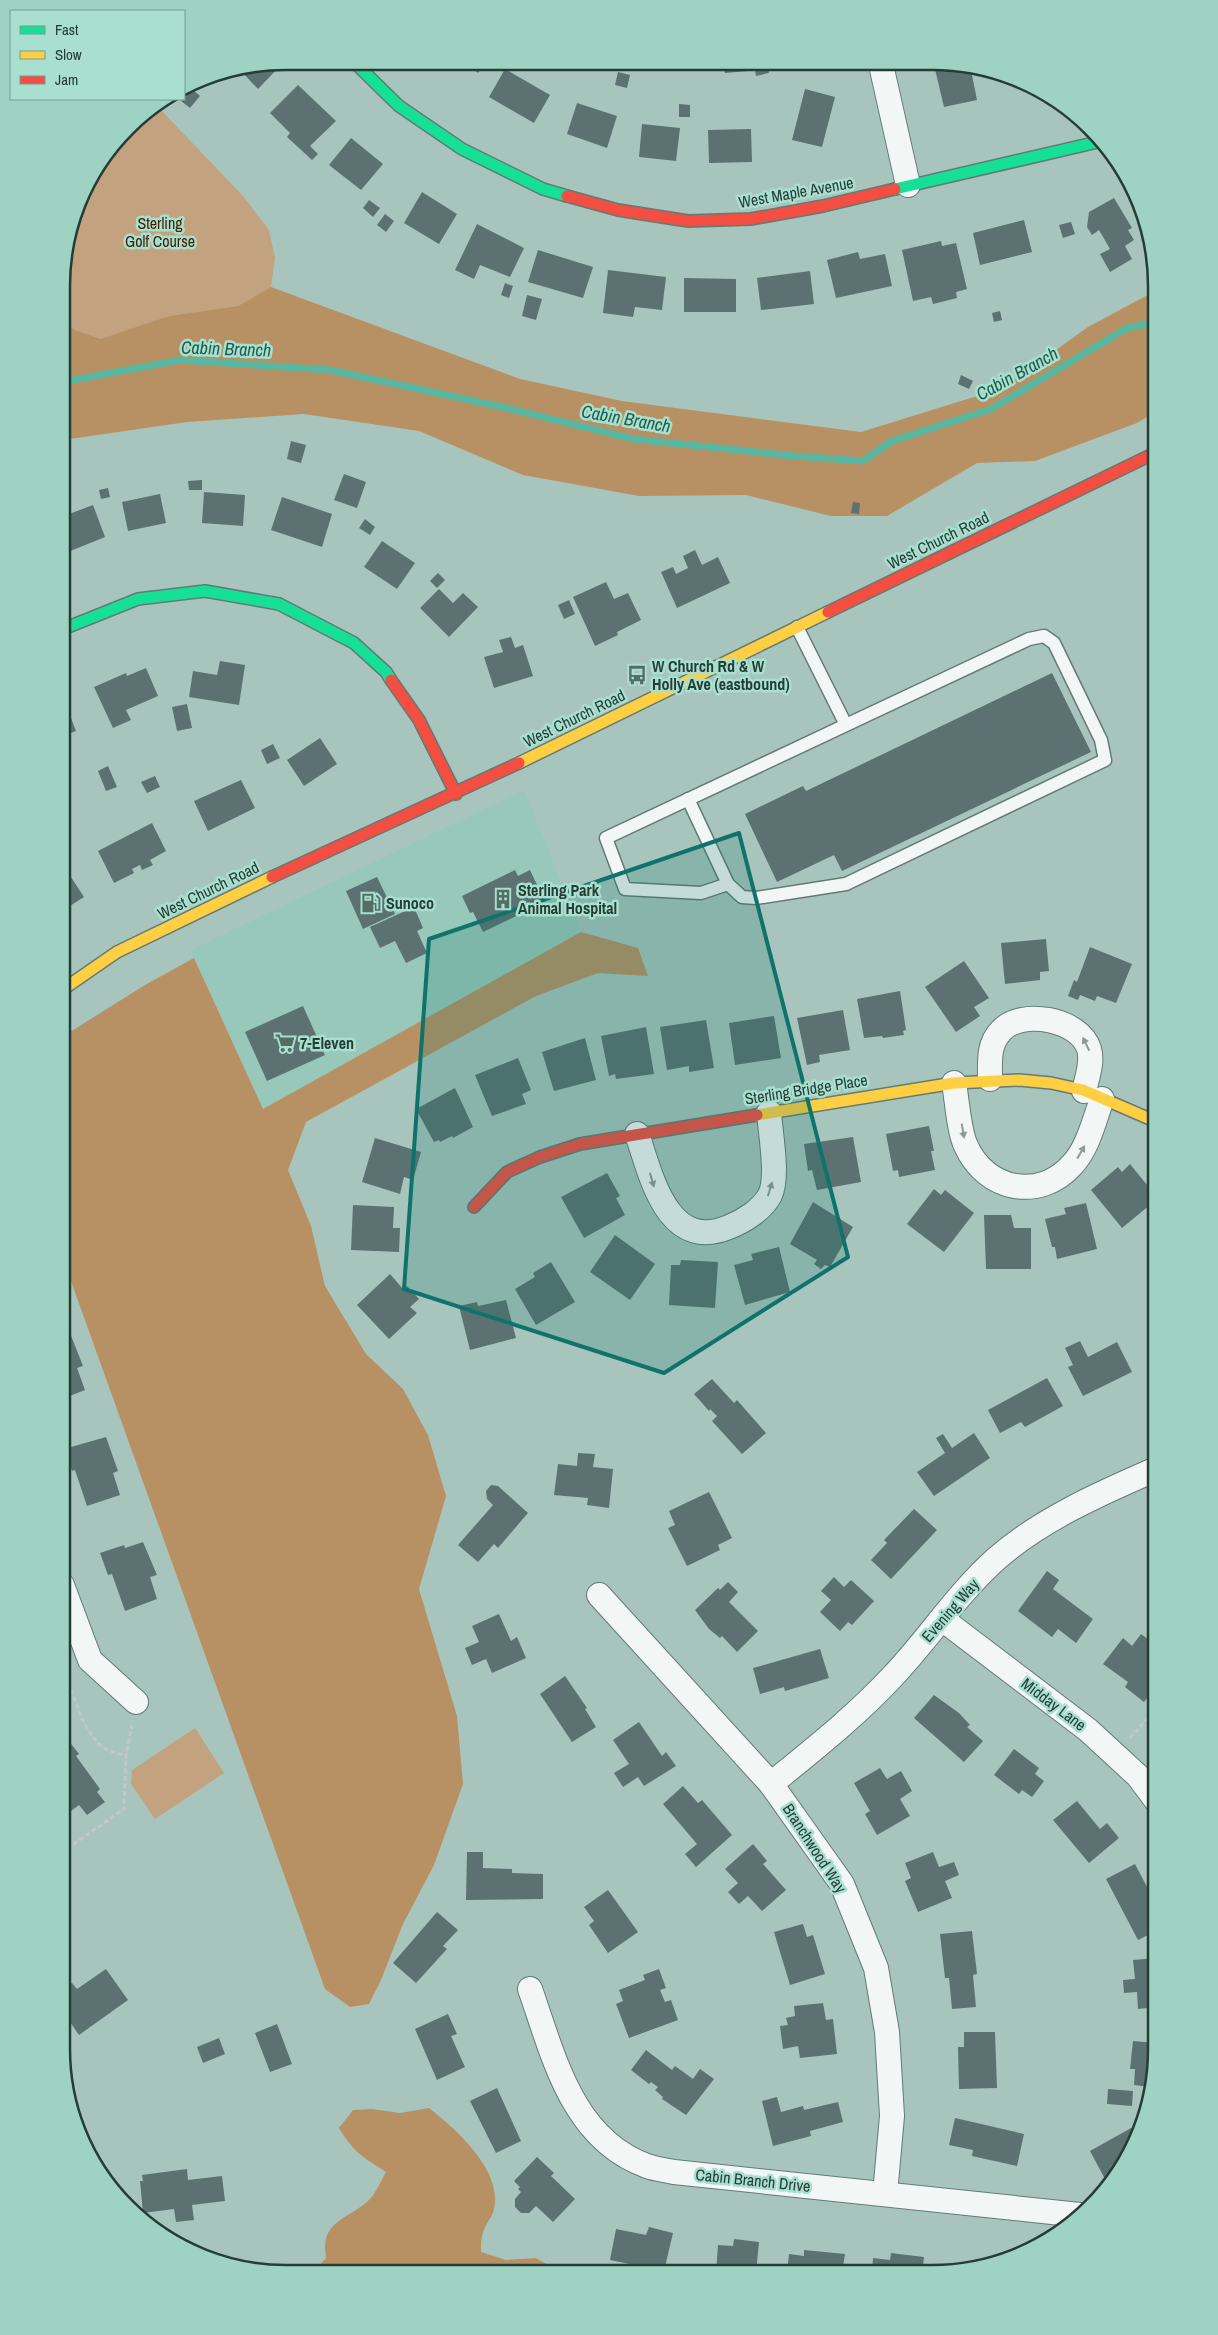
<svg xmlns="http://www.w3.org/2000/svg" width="1218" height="2335" viewBox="0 0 1218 2335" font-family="'Archivo Narrow',sans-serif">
<rect width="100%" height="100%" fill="#a8c5bd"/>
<polygon fill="#98c8ba" points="524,790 581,932 263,1109 191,950"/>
<g fill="#c2a27f">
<polygon points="156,105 244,197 269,230 275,258 271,287 238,306 169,316 125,333 101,339 75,330 63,320 63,257 85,186 137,117"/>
<polygon points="195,1728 224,1773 155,1819 131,1784 132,1770"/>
<polygon points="214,2260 314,2272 256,2272"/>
</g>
<g fill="#b79163">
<polygon points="271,287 520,379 622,401 861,432 1003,388 1088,327 1157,290 1157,411 1137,423 1035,461 977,463 887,516 831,516 746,495 639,496 523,475 419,431 304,414 187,422 63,440 63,320 75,330 101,339 169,316 238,306"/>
<polygon points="581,932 638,948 648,976 598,973 536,996 306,1122 288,1170 311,1226 325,1286 366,1354 403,1389 428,1435 446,1496 419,1589 457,1716 463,1784 434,1865 403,1924 381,1980 369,2004 350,2007 325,1989 62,1256 62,1037 145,985 194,958 263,1109"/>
<path d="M 429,2108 C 456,2129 503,2171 494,2209 C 493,2216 486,2223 484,2230 C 481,2236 481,2245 481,2252 L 506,2260 L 536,2258 L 562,2273 L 314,2272 L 326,2258 C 320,2222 344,2221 367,2202 C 375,2195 381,2181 386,2172 C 363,2157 354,2153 339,2128 L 353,2110 L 372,2109 L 400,2113 Z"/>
</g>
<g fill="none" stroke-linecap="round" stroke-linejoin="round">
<polyline stroke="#59b7a1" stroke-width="7" points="63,382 180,360 330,370 502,407 633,439 794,456 863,461 892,441 991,409 1127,328 1157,322"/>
</g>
<g fill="#5c7272">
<polygon points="443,62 457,62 451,69"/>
<polygon points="465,62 487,62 478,73"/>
<polygon points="279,63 281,65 258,89 240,70"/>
<polygon points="723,64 747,64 748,71 725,73"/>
<polygon points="754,64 767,64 769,73 756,76"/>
<polygon points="934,65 970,65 977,100 944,107"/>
<polygon points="505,69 550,95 534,123 489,97"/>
<polygon points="618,72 630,75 627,88 615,85"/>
<polygon points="298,85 336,121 310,146 318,154 312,160 287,137 290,133 270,113"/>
<polygon points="192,89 200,96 190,108 181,101"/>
<polygon points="805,89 835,97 822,147 792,140"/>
<polygon points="577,103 617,116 607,148 567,134"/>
<polygon points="679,104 690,105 690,117 679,117"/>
<polygon points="642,124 680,128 676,161 639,157"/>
<polygon points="751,129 752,162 709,163 708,130"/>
<polygon points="351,138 383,164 361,190 329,165"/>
<polygon points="422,192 457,214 439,244 404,223"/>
<polygon points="1114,198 1132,228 1128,230 1134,240 1125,246 1132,259 1110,272 1100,254 1110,249 1099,230 1092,235 1087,227 1089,212"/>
<polygon points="369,200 380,208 373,217 363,208"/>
<polygon points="385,214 394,221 386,232 377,225"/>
<polygon points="1024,220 1032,252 980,265 973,233"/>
<polygon points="1071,222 1075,234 1063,238 1059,225"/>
<polygon points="477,224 524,248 510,277 480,265 474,279 455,270"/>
<polygon points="941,241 942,246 956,243 967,289 956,292 957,298 933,304 931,297 913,301 902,250"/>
<polygon points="538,250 593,267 583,298 528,282"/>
<polygon points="858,252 860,259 885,254 892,286 836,298 827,260"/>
<polygon points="608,270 666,277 662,310 635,307 633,317 603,313"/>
<polygon points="810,271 814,304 761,310 757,278"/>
<polygon points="684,278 736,279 736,312 684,312"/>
<polygon points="505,283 513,286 509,298 501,295"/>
<polygon points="527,295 542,299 536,320 522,316"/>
<polygon points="1000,311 1002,320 994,322 992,313"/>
<polygon points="961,375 973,381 969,389 958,384"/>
<polygon points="291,441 306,445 301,463 287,459"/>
<polygon points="344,474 366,482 357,508 334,500"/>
<polygon points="202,480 202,490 189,490 188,481"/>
<polygon points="108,488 110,497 101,499 99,490"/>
<polygon points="204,492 245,495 243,526 202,523"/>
<polygon points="160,494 166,523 128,531 122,502"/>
<polygon points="282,497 332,514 322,547 271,530"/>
<polygon points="853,502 860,503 859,514 851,513"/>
<polygon points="93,505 105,537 63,554 64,516"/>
<polygon points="365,519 375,527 370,535 359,528"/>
<polygon points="382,541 415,563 397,589 364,567"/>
<polygon points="695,550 702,565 718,557 730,583 677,608 661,572 673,567 676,574 688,568 683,556"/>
<polygon points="438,573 445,580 437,588 430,581"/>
<polygon points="606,582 614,599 628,593 641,620 617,632 618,635 595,646 573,597"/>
<polygon points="439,589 453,603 463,593 478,607 449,637 420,608"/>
<polygon points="569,600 575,614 564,619 558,605"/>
<polygon points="511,637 515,648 523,645 533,676 494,688 484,657 503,652 499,640"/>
<polygon points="220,661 245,665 239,705 189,697 193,671 217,675"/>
<polygon points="146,668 158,696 126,710 131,720 113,728 94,687 126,673 127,676"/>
<polygon points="1052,673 1091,752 842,871 834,855 777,882 745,814 803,786 806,791"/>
<polygon points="64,700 76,731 63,736 63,701"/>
<polygon points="187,704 192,728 177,731 172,707"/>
<polygon points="320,738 337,764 304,786 287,760"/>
<polygon points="273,744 280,758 267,764 261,750"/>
<polygon points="108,766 117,787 106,791 98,771"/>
<polygon points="155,776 160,787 147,793 141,782"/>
<polygon points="241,780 255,808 208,831 194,801"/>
<polygon points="152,823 166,851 150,860 153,865 142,870 140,865 132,869 134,873 114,883 98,851"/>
<polygon points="515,870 518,876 530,870 545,902 483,932 473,912 470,913 462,896"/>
<polygon points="67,871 84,897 62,911 62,874"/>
<polygon points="377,877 395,914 363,929 346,891"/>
<polygon points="414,907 423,928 417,931 427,953 406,963 395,941 380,948 370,927"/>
<polygon points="1046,939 1049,971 1040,972 1040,980 1005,984 1001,943"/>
<polygon points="1090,947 1132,964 1116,1003 1097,996 1095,1001 1080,995 1078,1000 1068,996 1074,980 1077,982"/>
<polygon points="964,961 989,998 974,1007 980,1016 956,1032 925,987"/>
<polygon points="900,991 906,1030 903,1031 904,1035 883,1038 882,1036 864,1038 857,999"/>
<polygon points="303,1006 325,1055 267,1081 245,1032"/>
<polygon points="843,1010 850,1050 819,1055 820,1062 807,1065 797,1018"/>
<polygon points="774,1016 781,1058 735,1065 729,1023"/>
<polygon points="706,1020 714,1068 689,1072 689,1066 667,1070 660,1027"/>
<polygon points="646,1027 654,1074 616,1079 615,1074 609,1076 601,1036"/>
<polygon points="585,1038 596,1080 554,1091 542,1052"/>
<polygon points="518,1058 531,1090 522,1094 526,1104 492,1116 475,1075"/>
<polygon points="455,1088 473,1127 453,1138 452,1136 440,1142 439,1140 434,1142 416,1109"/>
<polygon points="929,1126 934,1151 931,1151 935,1170 899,1177 898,1170 893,1171 886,1134"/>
<polygon points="853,1137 861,1182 817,1190 812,1170 808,1171 804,1144"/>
<polygon points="375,1138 421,1152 413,1180 404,1177 400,1194 362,1182"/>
<polygon points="1130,1164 1156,1196 1156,1200 1122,1228 1091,1190 1118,1167 1122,1172"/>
<polygon points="607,1173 620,1196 616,1198 625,1215 584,1238 561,1197"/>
<polygon points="934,1189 941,1195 945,1190 974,1213 944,1252 907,1224"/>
<polygon points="813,1202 853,1227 830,1267 825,1265 821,1269 814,1264 817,1260 790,1244"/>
<polygon points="1086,1203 1097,1249 1057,1259 1055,1247 1052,1247 1045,1219 1066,1214 1064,1208"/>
<polygon points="353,1205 394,1207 393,1228 400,1228 399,1252 351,1250"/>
<polygon points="984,1215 1011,1215 1014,1228 1031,1228 1031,1269 986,1269"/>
<polygon points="615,1235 655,1264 630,1300 590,1272"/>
<polygon points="779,1247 790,1292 745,1305 734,1265 753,1260 751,1254"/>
<polygon points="681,1260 718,1262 715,1308 669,1305 671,1265 680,1265"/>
<polygon points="551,1262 575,1302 536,1325 515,1289 535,1277 533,1273"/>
<polygon points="390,1274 403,1289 407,1286 419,1299 410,1307 417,1313 389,1339 357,1305"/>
<polygon points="506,1300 516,1338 470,1350 459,1306 477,1302 478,1306"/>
<polygon points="70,1333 83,1366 77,1368 85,1390 62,1399 62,1336"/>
<polygon points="1080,1341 1088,1357 1117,1342 1132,1372 1083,1396 1068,1367 1073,1365 1065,1348"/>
<polygon points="1047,1378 1063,1406 1025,1427 1021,1422 1000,1433 988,1410"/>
<polygon points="712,1379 734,1403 737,1400 766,1433 742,1454 712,1421 717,1416 710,1409 709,1411 694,1394"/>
<polygon points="974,1433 990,1458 934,1496 917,1472 945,1453 936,1438 943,1434 952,1448"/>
<polygon points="106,1437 118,1471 113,1473 120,1495 87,1506 75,1470 72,1471 64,1449"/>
<polygon points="578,1453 595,1454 593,1467 613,1469 609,1508 587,1505 588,1498 554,1495 558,1464 577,1466"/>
<polygon points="491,1485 498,1486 528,1513 498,1548 494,1544 478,1562 458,1545 493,1505 487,1499 486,1491"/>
<polygon points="709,1492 732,1538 718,1545 720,1550 687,1566 668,1528 675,1525 669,1511"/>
<polygon points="914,1509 937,1530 891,1579 871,1560 887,1543 884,1540"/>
<polygon points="143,1542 157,1575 150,1577 157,1599 125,1611 112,1574 108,1575 100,1553 124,1545 125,1548"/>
<polygon points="1047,1571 1059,1580 1053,1589 1093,1619 1076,1643 1058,1629 1052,1637 1018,1611"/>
<polygon points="834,1577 844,1587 851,1580 874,1601 852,1625 848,1622 840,1631 820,1612 831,1600 821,1591"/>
<polygon points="728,1582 738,1592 729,1602 758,1631 737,1652 722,1636 720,1638 709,1629 695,1610 718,1588 720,1590"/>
<polygon points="499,1614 511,1641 517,1637 526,1658 492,1673 486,1659 472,1665 465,1648 479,1642 472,1626"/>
<polygon points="1141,1634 1156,1645 1156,1654 1152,1660 1156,1663 1156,1686 1144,1702 1125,1687 1128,1682 1103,1664 1123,1638 1132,1646"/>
<polygon points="820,1649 829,1678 785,1691 784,1687 760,1694 753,1668"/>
<polygon points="565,1676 587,1708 585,1709 596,1727 572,1742 540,1694"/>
<polygon points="934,1695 959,1713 970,1725 967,1727 983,1741 964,1762 914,1718"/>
<polygon points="639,1722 662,1756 666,1752 676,1766 644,1786 638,1777 623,1787 614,1773 629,1764 613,1740"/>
<polygon points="65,1736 79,1754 76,1756 100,1789 97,1792 105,1802 87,1815 79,1805 67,1814 62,1806 62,1739"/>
<polygon points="1014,1749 1039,1768 1035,1774 1044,1781 1032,1797 1022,1790 1019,1794 994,1775"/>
<polygon points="880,1768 887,1779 901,1771 912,1791 900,1799 910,1816 877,1835 865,1814 870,1811 854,1783"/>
<polygon points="683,1786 698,1803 702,1800 732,1835 696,1867 685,1854 697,1844 663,1804"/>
<polygon points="1077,1801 1100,1829 1107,1823 1119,1838 1089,1863 1053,1820"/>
<polygon points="753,1844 767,1861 763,1864 786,1890 762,1911 748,1896 739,1904 728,1892 738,1883 725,1869"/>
<polygon points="467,1852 483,1852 483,1868 512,1869 512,1873 543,1874 543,1899 466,1900"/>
<polygon points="933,1852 939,1867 954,1862 959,1875 945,1881 952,1898 918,1912 905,1881 911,1878 905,1863"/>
<polygon points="1135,1864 1156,1904 1152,1905 1156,1913 1156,1931 1138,1940 1106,1879"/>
<polygon points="608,1890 638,1932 608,1953 589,1925 594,1921 584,1907"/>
<polygon points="437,1912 458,1930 443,1946 447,1949 416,1983 393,1963"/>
<polygon points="803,1924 807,1937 813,1935 825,1974 790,1985 774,1932"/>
<polygon points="972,1931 977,1974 973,1975 976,2007 952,2009 949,1978 945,1978 940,1934"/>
<polygon points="1156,1958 1156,2007 1138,2009 1137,1992 1124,1993 1123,1980 1135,1979 1133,1960"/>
<polygon points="106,1969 128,2000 79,2035 61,2009 61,1991 72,1983 77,1989"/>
<polygon points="659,1969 666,1988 660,1990 665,2002 671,2000 678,2020 629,2038 616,2004 623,2001 619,1990 645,1980 643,1975"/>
<polygon points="823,2003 826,2020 833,2019 837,2054 800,2058 798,2046 783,2049 780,2026 788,2025 786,2018 795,2016 794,2006"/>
<polygon points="448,2014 457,2034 451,2036 465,2067 437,2080 415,2029"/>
<polygon points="277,2024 292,2064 270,2072 255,2033"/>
<polygon points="964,2032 995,2032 997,2088 959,2089 958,2047 964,2047"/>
<polygon points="219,2038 225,2054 203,2063 197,2047"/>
<polygon points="1133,2041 1156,2043 1156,2064 1151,2087 1134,2085 1135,2069 1130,2069"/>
<polygon points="646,2050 672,2070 675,2066 693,2079 700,2069 714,2079 686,2115 662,2099 663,2097 655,2090 658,2087 651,2082 649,2084 631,2070"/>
<polygon points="497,2088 521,2141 496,2153 470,2101"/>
<polygon points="1108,2089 1133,2091 1132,2106 1107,2104"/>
<polygon points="777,2097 781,2112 803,2106 804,2110 838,2102 843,2122 810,2131 811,2136 773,2146 762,2101"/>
<polygon points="955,2118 1024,2134 1017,2166 972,2156 973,2150 949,2145"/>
<polygon points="1140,2123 1142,2126 1140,2135 1118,2172 1105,2179 1090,2151"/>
<polygon points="537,2157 554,2173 551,2176 575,2199 553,2222 536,2206 529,2213 521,2213 515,2207 515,2199 521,2192 518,2189 520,2187 514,2181"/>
<polygon points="187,2169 188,2180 222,2176 225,2201 192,2205 194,2220 176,2222 174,2209 143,2213 140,2181 143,2181 142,2175"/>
<polygon points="649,2227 673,2233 664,2271 610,2260 616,2229 646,2235"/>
<polygon points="734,2239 759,2242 756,2273 716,2273 718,2245 733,2246"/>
<polygon points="804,2250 845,2254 842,2273 787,2273 789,2254 804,2256"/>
<polygon points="891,2253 924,2257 922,2274 872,2274 873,2258 890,2260"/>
</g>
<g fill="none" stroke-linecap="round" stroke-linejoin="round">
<defs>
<g id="lane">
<polyline points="797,627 846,725 606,838 625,889 701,893 728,884 742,897 756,898 846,884 1105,760 1101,740 1054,643 1044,636 1029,639 846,725"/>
<polyline points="688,799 728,884"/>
</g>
<g id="street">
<polyline points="881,65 908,185"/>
<path d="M 990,1079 C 990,1062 988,1044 1001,1031 C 1021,1008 1080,1019 1089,1049 C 1093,1062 1087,1078 1084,1091"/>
<path d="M 954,1083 C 957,1100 959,1132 966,1146 C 986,1191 1040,1201 1072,1165 C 1088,1148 1094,1121 1102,1099"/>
<path d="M 637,1134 C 651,1175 667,1253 729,1227 C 744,1221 762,1210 770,1195 C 779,1176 770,1132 769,1112"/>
<polyline points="62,1585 90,1660 136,1702"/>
<polyline points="599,1595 771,1784 842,1884 876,1968 887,2032 892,2116 885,2194"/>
<polyline points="942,1619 1088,1730 1138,1776 1156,1800"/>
<path d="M 771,1784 C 814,1749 856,1716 893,1676 C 929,1638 957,1594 996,1559 C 1040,1520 1101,1493 1154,1470"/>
<path d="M 530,1989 C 554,2057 572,2139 647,2166 C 655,2169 665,2170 674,2172 L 1080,2215"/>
</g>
<g id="fast">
<polyline points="354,62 399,106 462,149 543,189 567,196"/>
<polyline points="895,189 1102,141"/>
<polyline points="63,629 138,599 205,591 279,604 354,643 386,672 391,680"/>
</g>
<g id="slow">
<polyline points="519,763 828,612"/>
<polyline points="62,990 117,952 272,877"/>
<polyline points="757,1115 954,1083 1019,1080 1051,1083 1083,1090 1157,1122"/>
</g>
<g id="jam">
<polyline points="567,196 618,210 688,221 751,219 823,206 895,189"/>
<polyline points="828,612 1157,452"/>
<polyline points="391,680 419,720 456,794"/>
<polyline points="272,877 519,763"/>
<polyline points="474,1207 507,1172 540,1157 580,1144 757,1115"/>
</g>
</defs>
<use href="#lane" stroke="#637b75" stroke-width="15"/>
<use href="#street" stroke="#637b75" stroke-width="26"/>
<use href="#fast" stroke="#637b75" stroke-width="14"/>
<use href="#slow" stroke="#637b75" stroke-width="14"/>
<use href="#jam" stroke="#637b75" stroke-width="14"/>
<g stroke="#c0c9c6" stroke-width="3" stroke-dasharray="5 2.5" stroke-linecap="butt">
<path d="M 62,1661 C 70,1685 82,1733 104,1748 C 111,1752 119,1754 126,1755"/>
<polyline points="1130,1738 1156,1709"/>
<polyline points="61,1853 124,1809 126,1755 132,1725"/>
</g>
<use href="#lane" stroke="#f2f6f5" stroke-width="12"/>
<use href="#street" stroke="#f2f6f5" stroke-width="24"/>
<use href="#fast" stroke="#16e098" stroke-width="11"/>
<use href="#slow" stroke="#ffcf43" stroke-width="11"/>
<use href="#jam" stroke="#f24e42" stroke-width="11"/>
</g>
<defs><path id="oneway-solid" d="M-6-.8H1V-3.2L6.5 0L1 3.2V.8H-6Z" transform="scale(1.25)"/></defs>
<g fill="#8c9a96">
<use href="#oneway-solid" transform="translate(1086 1044) rotate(-116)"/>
<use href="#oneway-solid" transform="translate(963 1131) rotate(80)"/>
<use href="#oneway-solid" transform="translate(1081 1152) rotate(-60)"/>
<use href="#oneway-solid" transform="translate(652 1180) rotate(74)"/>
<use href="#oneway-solid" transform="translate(770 1189) rotate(-73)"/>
</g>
<path fill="#10736b" fill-opacity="0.2" stroke="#10736b" stroke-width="4" stroke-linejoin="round" d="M 739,833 L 848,1257 L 664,1373 L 404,1289 L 429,939 Z"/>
<defs>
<symbol id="bus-bare" viewBox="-9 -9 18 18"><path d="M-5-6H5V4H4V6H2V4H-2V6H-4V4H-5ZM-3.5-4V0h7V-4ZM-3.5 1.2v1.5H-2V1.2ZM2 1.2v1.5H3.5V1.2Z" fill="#546d65" stroke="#a8dfcf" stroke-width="2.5" paint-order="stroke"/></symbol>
<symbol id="building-bare" viewBox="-9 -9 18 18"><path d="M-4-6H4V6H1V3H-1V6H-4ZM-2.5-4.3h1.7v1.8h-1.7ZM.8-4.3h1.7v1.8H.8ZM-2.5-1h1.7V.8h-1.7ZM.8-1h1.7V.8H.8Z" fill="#546d65" stroke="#a8dfcf" stroke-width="2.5" paint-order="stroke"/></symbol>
<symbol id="fuel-bare" viewBox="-9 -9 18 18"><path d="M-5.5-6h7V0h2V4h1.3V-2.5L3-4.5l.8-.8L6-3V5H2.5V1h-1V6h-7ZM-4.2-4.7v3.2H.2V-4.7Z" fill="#546d65" stroke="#a8dfcf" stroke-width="2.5" paint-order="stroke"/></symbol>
<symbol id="supermarket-bare" viewBox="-9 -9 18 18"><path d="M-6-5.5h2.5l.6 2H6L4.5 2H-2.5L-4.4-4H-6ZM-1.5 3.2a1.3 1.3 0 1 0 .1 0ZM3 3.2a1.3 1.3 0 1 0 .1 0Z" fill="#546d65" stroke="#a8dfcf" stroke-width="2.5" paint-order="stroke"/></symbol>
</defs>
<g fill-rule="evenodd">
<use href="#bus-bare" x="623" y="661" width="28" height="28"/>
<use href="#building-bare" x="489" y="885" width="28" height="28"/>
<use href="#fuel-bare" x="357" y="889" width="28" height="28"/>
<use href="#supermarket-bare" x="271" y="1029" width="28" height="28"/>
</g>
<g text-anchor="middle" stroke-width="5" stroke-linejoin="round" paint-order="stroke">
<g font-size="16" fill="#263d36" stroke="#a8dfcf">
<text transform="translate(796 192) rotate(-10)" y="6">West Maple Avenue</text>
<text transform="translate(938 540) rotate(-26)" y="6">West Church Road</text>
<text transform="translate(574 718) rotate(-26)" y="6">West Church Road</text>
<text transform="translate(208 890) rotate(-26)" y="6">West Church Road</text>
<text transform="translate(806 1089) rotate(-9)" y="6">Sterling Bridge Place</text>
<text transform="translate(950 1610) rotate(-49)" y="6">Evening Way</text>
<text transform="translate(1054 1704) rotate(37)" y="6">Midday Lane</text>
<text transform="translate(815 1848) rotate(57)" y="6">Branchwood Way</text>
<text transform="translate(753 2180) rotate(6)" y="6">Cabin Branch Drive</text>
</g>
<g font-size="16" fill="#462103" stroke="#a8dfcf">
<text x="160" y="229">Sterling<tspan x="160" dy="18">Golf Course</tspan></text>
</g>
<g font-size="16" font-weight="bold" fill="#263d36" stroke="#a8dfcf" text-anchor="start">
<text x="652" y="672">W Church Rd &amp; W<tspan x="652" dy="18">Holly Ave (eastbound)</tspan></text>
<text x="518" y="896">Sterling Park<tspan x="518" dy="18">Animal Hospital</tspan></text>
<text x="386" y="909">Sunoco</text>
<text x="300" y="1049">7-Eleven</text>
</g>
<g font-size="18" font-style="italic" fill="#1d5d4e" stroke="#a8dfcf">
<text transform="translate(226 349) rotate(2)" y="6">Cabin Branch</text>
<text transform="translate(1017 374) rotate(-29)" y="6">Cabin Branch</text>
<text transform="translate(626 419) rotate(10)" y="6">Cabin Branch</text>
</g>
</g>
<path d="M0 0H1218V2335H0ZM286 70H932A216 216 0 0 1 1148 286V2049A216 216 0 0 1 932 2265H286A216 216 0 0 1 70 2049V286A216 216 0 0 1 286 70Z" fill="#9ed2c3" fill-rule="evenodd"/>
<path fill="none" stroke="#263d36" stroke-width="2.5" d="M286 70H932A216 216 0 0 1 1148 286V2049A216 216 0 0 1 932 2265H286A216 216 0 0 1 70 2049V286A216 216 0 0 1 286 70Z"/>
<rect x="10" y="10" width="175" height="90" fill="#a8dfcf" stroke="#749e92"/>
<rect x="20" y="26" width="25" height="8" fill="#16e098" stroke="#749e92"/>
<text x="55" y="35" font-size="15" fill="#263d36">Fast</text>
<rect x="20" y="51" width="25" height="8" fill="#ffcf43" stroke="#749e92"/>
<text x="55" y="60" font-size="15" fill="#263d36">Slow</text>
<rect x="20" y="76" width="25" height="8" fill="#f24e42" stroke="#749e92"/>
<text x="55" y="85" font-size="15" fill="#263d36">Jam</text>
</svg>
